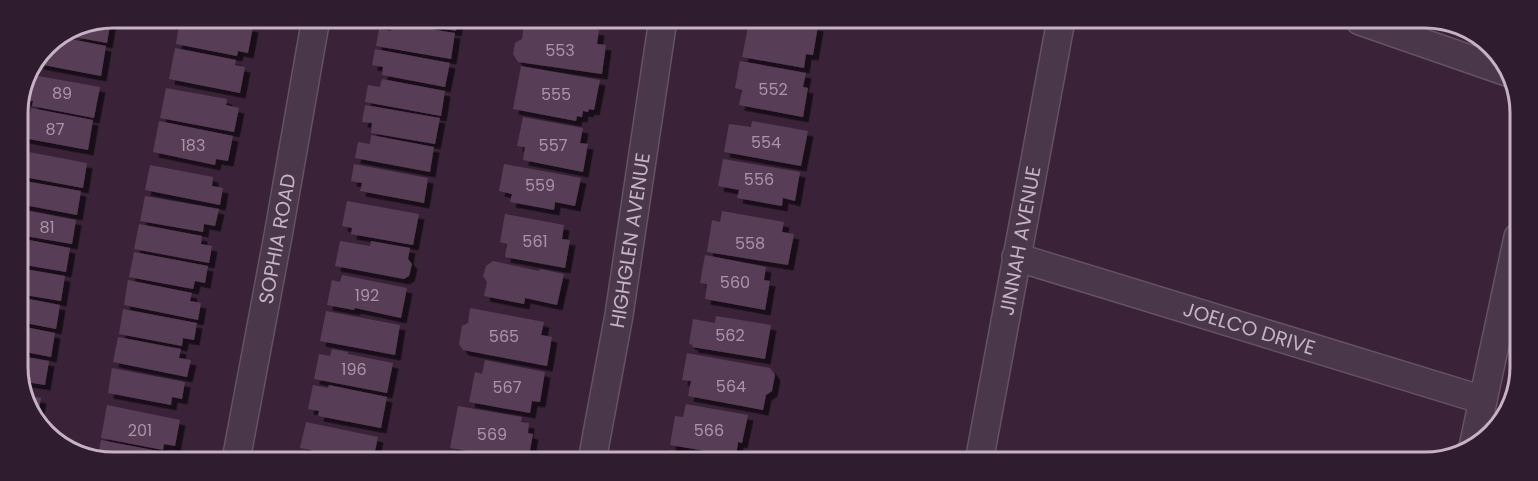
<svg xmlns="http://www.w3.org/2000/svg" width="1538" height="481" viewBox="0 0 1538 481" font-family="Poppins,sans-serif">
<defs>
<filter id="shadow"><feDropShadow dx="5.5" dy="5.5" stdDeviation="0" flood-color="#0009"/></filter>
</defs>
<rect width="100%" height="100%" fill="#3a2339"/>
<g fill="#583d56" filter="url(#shadow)">
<polygon points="180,18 208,18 253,27 248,53 238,51 237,56 176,44"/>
<polygon points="111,19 107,43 69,36 78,33"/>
<polygon points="396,19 458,19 456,31 396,20"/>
<polygon points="525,19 599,30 597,44 606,45 602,74 518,62 513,54 515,43 522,39"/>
<polygon points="758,20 780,20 818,26 813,55 806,54 804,68 742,57 748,27 756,29"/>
<polygon points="392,23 455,33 451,59 376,46 379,29 391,31"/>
<polygon points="65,38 106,46 101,76 38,64 46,46"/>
<polygon points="175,48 236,60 235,65 245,67 240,93 169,79"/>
<polygon points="375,49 450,63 445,87 382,75 383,67 372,65"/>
<polygon points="740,61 806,73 803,87 808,88 803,117 739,105 742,90 735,88"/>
<polygon points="521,66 600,80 594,110 589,109 588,112 583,111 582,117 577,116 576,121 513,109"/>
<polygon points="33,75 100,87 94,118 32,106 33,101 22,99"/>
<polygon points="382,79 445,91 441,116 365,102 368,85 380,87"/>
<polygon points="166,88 227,99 226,105 239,108 234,132 160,118"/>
<polygon points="365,105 440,118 435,144 371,133 372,123 362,122"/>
<polygon points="31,108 93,120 88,150 18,137 19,111 30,113"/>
<polygon points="523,117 583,128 580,143 588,144 583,172 523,160 525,147 517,146"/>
<polygon points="159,121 233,136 228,161 216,159 215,165 153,152"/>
<polygon points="752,121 808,131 801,166 724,152 729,124 751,127"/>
<polygon points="371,135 434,147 430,172 355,158 358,142 370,144"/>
<polygon points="18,150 87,163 83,188 19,176 21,166 19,166"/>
<polygon points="723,159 800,172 795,201 783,198 782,206 737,198 739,190 718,186"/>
<polygon points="354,164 428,178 424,203 360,191 362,183 351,181"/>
<polygon points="504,164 581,178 575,206 555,202 554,210 510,202 512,194 499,191"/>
<polygon points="150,165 213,177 212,186 223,188 220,205 145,190"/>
<polygon points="19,180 81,191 77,215 19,204"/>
<polygon points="145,196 219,209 215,226 204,224 203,232 140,221"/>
<polygon points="347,201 419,214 413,245 351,234 352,228 342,226"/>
<polygon points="19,209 76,220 72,244 19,235"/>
<polygon points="722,211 784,222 782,232 794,234 788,265 707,252 712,220 720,222"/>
<polygon points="505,214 564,225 562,239 570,240 565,268 505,257 507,244 500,242"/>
<polygon points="139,224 202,236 201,244 212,246 209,263 134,249"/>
<polygon points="19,238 70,248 66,272 19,264"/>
<polygon points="340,241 370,246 371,241 410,248 408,259 412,264 409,276 404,279 335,266"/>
<polygon points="134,252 208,266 205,283 195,281 193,289 129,277"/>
<polygon points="705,255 766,267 764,280 770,281 765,310 705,299 707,284 700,283"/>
<polygon points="493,261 539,271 540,269 564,274 557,305 525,298 524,304 484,296 487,282 483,276 486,266"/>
<polygon points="19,268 65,276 61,301 19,294"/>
<polygon points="342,275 407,288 401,318 355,308 354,310 327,305 332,280 340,282"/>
<polygon points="128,280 192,293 190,301 201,303 198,320 124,305"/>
<polygon points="19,297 60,305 56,329 20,322"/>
<polygon points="470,308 544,322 541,335 552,337 547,366 463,350 459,344 462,326 468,323"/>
<polygon points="123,309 197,323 194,340 183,338 182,346 119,334"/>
<polygon points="326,311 400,325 395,355 320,341"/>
<polygon points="716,316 771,325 765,359 692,347 693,345 689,344 693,319 715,323"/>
<polygon points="20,326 55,333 51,357 20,351"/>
<polygon points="118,337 181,349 179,358 191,360 187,377 113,362"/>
<polygon points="332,349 348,352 348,354 393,363 387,393 314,379 319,354 330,356"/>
<polygon points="687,353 770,368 775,375 772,391 766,395 763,410 688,396 691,381 682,380"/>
<polygon points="20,356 49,361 45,385 20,381"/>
<polygon points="485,360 545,372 540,402 532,401 530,413 469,402 475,372 482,374"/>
<polygon points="112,368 185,382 182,399 172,397 171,405 108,393"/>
<polygon points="313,385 328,388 329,385 387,397 381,428 318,416 319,411 308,409"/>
<polygon points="25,395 41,398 37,419"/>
<polygon points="686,404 748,415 742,443 738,442 736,456 670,445 675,416 683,417"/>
<polygon points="107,405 180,420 175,446 164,444 163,450 101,438"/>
<polygon points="458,406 522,417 521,422 529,423 528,433 533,434 528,461 450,448"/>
<polygon points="306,422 378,437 373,460 339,460 311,455 311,450 300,448"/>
<polygon points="101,440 163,452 161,460 97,460"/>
<polygon points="668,450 721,460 721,461 666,461"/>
</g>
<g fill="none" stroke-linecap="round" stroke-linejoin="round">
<defs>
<g id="minor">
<polyline points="1360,21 1507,72"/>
<path id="s1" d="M 1016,257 L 1483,400"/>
<polyline points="1473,447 1518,237"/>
<path id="s2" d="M 236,460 L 278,236 L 316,18"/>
<path id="s3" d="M 592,461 L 619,315 L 663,19"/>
<path id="s4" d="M 979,462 L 1061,20"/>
</g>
</defs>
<use href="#minor" stroke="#655264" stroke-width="30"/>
<use href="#minor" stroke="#4a3749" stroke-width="27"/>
</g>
<g text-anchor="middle" stroke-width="4.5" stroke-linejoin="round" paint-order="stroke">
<g font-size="16" fill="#aa95a8">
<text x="560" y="56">553</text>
<text x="773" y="95">552</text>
<text x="62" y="99">89</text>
<text x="556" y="100">555</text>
<text x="55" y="135">87</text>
<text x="766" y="148">554</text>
<text x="193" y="151">183</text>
<text x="553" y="151">557</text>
<text x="759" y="185">556</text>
<text x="540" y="191">559</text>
<text x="47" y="233">81</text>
<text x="535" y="247">561</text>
<text x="750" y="249">558</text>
<text x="735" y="288">560</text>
<text x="367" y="301">192</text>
<text x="730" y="341">562</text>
<text x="504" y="342">565</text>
<text x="354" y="375">196</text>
<text x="731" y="392">564</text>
<text x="507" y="393">567</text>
<text x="140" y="436">201</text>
<text x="709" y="436">566</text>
<text x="492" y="440">569</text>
</g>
<g font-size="20" fill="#c6b2c4" stroke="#2f1c2e">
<text dy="7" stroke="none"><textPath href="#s2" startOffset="225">SOPHIA ROAD</textPath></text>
<text dy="7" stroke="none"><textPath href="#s3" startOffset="224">HIGHGLEN AVENUE</textPath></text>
<text dy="7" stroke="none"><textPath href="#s4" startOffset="225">JINNAH AVENUE</textPath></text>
<text dy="7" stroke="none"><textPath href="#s1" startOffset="244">JOELCO DRIVE</textPath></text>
</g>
</g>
<path d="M0 0H1538V481H0ZM113 28H1425A85 85 0 0 1 1510 113V367A85 85 0 0 1 1425 452H113A85 85 0 0 1 28 367V113A85 85 0 0 1 113 28Z" fill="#2f1c2e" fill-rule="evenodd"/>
<path fill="none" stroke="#c6b2c4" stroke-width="3" d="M113 28H1425A85 85 0 0 1 1510 113V367A85 85 0 0 1 1425 452H113A85 85 0 0 1 28 367V113A85 85 0 0 1 113 28Z"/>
</svg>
